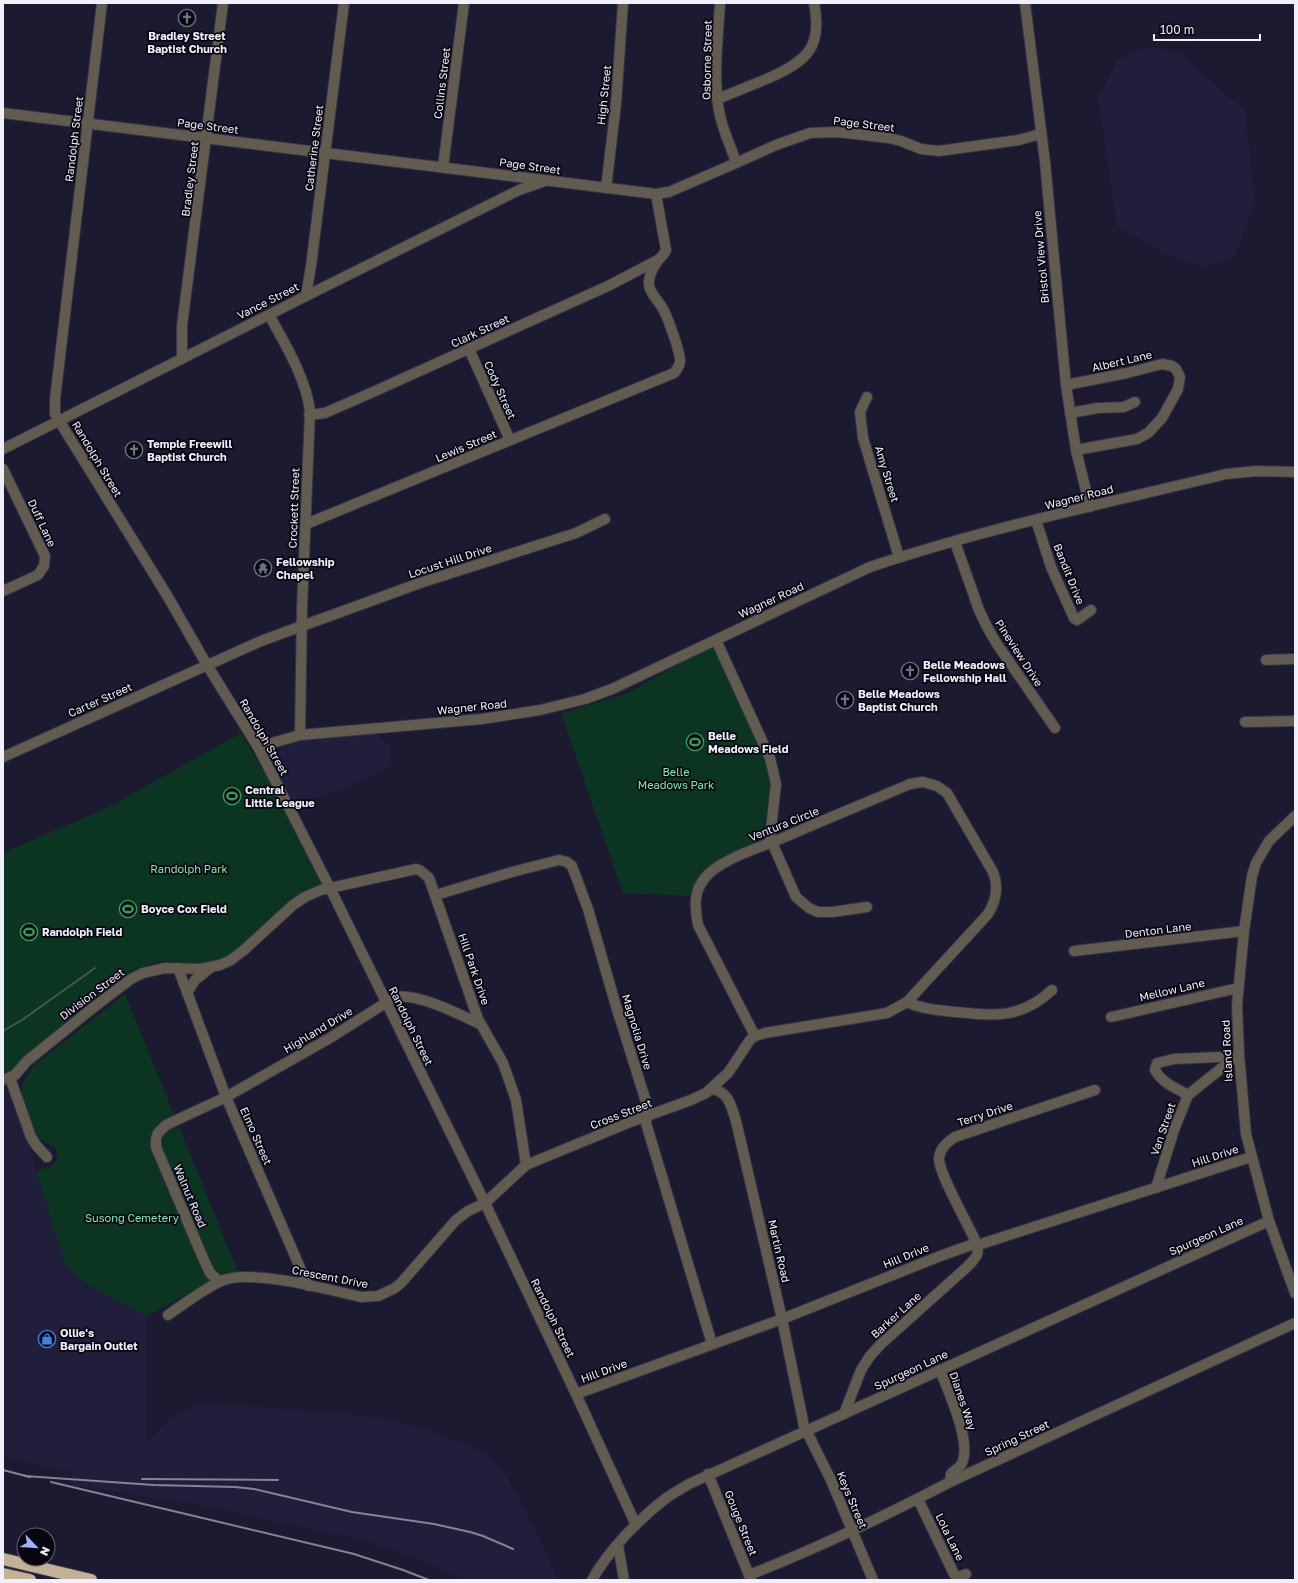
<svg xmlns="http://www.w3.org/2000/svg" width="1298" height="1583" viewBox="0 0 1298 1583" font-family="'Golos Text',sans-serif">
<rect width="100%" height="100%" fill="#1b1a30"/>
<g fill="#201e3b">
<polygon points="1150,46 1181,55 1245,111 1255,202 1235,257 1203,267 1165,254 1117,226 1098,97 1119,59"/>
<polygon points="373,733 390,745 391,767 366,779 328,794 296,803 275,770 275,758 278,751 285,744 295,739"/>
<polygon points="3,1090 8,1090 14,1098 66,1266 84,1283 147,1316 147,1442 167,1421 193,1406 261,1407 385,1418 439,1434 487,1454 509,1480 534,1527 558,1580 466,1580 412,1556 362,1540 202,1505 71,1485 72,1472 3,1456"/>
</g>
<g fill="#0b3521">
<polygon points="709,647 715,649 723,663 770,772 771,795 765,823 757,839 750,846 720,858 704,872 690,896 623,893 561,713 626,694"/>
<polygon points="241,733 291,819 322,881 321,884 233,954 218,962 202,965 164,961 147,965 132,971 42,1042 10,1071 3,1073 3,853 107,808"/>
<path d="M 125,994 L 238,1272 L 208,1283 L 147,1316 L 84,1283 L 66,1266 L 36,1171 L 52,1166 L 58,1158 L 55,1147 L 38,1139 C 32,1124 21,1106 22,1088 C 23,1080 29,1073 33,1066 Z"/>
</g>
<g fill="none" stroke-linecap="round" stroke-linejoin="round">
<polyline stroke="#495458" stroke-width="2" points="3,1031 22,1020 95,968"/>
<defs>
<g id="minor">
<polyline points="102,3 55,399 55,414 168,597 207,665 258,747 330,888 485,1203 576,1394 636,1525"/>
<path d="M 720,3 C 718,38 713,76 719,111 C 722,129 731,146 736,163"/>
<polyline points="1025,3 1045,162 1066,385 1076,450 1090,507"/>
<path d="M 717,99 C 735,92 752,85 769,78 C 807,61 823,47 814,3"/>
<polyline points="3,113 656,194 669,192 736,163 776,145 810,133 837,132 889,138 901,141 921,149 939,151 1019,140 1040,134"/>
<polyline points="443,167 464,3"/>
<polyline points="606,188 616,104 623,3"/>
<polyline points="306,296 311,266 344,3"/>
<path d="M 269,315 C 284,342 307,380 310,412 L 302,608 L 300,735"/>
<polyline points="469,349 510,440"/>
<polyline points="182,359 182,326 223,3"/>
<polyline points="1066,385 1127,373 1162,364 1172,366 1176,369 1180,377 1178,389 1162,418 1148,433 1137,439 1076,450"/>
<polyline points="867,397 860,412 863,438 899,557"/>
<polyline points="1070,413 1098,408 1124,407 1135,402"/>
<polyline points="309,415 325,413 373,392 608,286 658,260"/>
<polyline points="3,449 306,296 519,190 545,181"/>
<polyline points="3,469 45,556 44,566 38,575 3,591"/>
<polyline points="1036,520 1051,567 1074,618 1077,620 1091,610"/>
<path d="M 306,524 L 674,373 C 677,370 679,366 680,362 C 681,354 668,318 663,309 C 659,301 650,294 649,285 C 648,278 653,268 657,262 C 660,257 664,256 666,250 L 656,194"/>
<polyline points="955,542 979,610 987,627 997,644 1055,728"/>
<polyline points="716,640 770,758 776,784 770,838 796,897 809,908 818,912 832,912 867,907"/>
<polyline points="1266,660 1295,659"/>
<polyline points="1245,722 1295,721"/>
<path d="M 258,747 L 300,735 L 482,719 L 540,710 L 585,699 L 612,689 L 870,567 C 986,528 1107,503 1226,474 L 1257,471 L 1295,472"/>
<polyline points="3,757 261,641 420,583 576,533 605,519"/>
<path d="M 923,782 L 937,786 L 947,793 L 993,872 C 999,887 996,901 988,914 L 907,1002 L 887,1013 L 765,1033 L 755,1036 L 698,925 C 695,908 693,893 704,879 C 719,859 762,847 785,837 C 826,819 868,802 910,784 Z"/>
<polyline points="1295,816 1269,841 1256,863 1252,876 1244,931 1237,1005 1239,1054 1246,1134 1269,1221 1295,1293"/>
<polyline points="436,895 512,872 559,860 567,862 572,866 588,909 616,1006 648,1108 646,1123 712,1344"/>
<polyline points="1074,951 1244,931"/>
<polyline points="178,968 226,1097 308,1286"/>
<polyline points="187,993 195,980 210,968"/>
<path d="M 907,1002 C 922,1009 938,1010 955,1012 C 994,1016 1021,1019 1052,990"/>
<polyline points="1111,1017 1238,988"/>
<polyline points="10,1078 31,1137 36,1145 47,1157"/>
<polyline points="3,1080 15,1075 27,1061 94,1007 131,979 143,973 165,968 200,969 220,965 231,960 244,950 293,905 305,897 321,890 416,869 421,871 429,878 478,1019 503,1063 516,1100 526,1165"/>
<path d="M 711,1089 C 729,1091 731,1106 736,1121 L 782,1319 L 804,1426 L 830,1478 L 873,1580"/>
<path d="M 1188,1095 C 1176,1088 1162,1083 1155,1070 L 1157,1063 L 1174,1059 L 1219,1057"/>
<polyline points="1156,1188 1174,1130 1188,1095 1239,1054"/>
<path d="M 219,1281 L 210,1273 L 203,1258 L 156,1147 L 156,1139 L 158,1133 L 166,1125 L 226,1097 L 330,1038 L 395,997 C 419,993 458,1014 480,1024"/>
<path d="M 168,1315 C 184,1304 201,1291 219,1282 C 247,1267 329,1290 361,1297 L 378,1296 L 395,1288 L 401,1283 L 456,1220 L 468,1211 L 485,1203 L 526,1165 L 633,1121 L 691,1100 L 706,1093 L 728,1073 L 750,1040 L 755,1036"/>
<path d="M 940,1370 C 948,1391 972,1442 962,1463 C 960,1468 954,1470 951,1474 L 950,1482"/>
<polyline points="576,1394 782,1319 943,1255 971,1245 978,1245 1251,1157"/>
<path d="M 844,1414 L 861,1370 L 870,1356 L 881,1344 L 967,1267 C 978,1256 981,1253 974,1238 C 967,1222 938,1172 939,1158 C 940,1148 947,1142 955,1137 L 1095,1090"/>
<polyline points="708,1474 751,1580"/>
<polyline points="918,1499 954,1574 958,1577 966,1574"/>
<polyline points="618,1545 624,1580"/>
<path d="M 749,1575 C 818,1548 885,1516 950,1482 L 1295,1323"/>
<path d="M 592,1580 C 608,1551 639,1519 665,1499 C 673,1493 681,1489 689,1484 L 1269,1221"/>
</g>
<g id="highway">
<polyline points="3,1559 91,1580"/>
<polyline points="3,1574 30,1580"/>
</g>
</defs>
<use href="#minor" stroke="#353449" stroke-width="12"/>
<use href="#highway" stroke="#353449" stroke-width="14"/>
<use href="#minor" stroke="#615b50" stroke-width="10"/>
<use href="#highway" stroke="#c2b196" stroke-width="12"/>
<g stroke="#848495" stroke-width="2">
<polyline points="3,1470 30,1477"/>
<polyline points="25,1476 154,1485 235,1487 254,1489 352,1512 434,1524 470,1532 483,1536 513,1549"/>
<polyline points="142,1479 278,1480"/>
<polyline points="51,1482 354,1554 403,1570 429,1580"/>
</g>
</g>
<defs>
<symbol id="church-ring" viewBox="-11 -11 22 22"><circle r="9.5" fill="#070610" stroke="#6b7280" stroke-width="1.5"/><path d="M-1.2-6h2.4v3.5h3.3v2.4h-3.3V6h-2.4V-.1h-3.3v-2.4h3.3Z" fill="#6b7280"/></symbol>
<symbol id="temple-ring" viewBox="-11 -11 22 22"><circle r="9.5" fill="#070610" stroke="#6b7280" stroke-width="1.5"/><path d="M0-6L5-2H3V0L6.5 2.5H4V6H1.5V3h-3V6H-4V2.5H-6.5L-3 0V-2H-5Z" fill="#6b7280"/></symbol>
<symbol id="stadium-ring" viewBox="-11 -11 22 22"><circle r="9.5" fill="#070610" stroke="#2e9e5b" stroke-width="1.5"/><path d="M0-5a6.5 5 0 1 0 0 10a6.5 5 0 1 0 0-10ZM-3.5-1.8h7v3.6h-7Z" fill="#2e9e5b"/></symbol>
<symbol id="shop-ring" viewBox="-11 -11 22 22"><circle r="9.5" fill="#070610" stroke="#3f7fe0" stroke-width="1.5"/><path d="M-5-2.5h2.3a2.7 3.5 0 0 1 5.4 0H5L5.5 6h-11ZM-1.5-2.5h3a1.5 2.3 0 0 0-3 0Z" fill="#3f7fe0"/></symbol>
</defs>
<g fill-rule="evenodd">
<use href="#church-ring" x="177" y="8" width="20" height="20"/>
<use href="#church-ring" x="124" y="440" width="20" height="20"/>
<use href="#temple-ring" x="253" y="558" width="20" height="20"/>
<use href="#church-ring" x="900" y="661" width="20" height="20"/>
<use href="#church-ring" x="835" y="690" width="20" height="20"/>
<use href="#stadium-ring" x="685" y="732" width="20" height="20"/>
<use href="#stadium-ring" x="222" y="786" width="20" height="20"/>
<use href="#stadium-ring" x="118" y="899" width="20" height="20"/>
<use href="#stadium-ring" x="19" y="922" width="20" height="20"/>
<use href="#shop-ring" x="37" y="1329" width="20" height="20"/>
</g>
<g text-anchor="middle" stroke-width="3.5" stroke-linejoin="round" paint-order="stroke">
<g font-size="11" font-weight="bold" fill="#f0f0fd" stroke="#070610" text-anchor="start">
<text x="187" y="40" text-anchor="middle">Bradley Street<tspan x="187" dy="13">Baptist Church</tspan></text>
<text x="147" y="448">Temple Freewill<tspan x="147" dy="13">Baptist Church</tspan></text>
<text x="276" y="566">Fellowship<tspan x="276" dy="13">Chapel</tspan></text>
<text x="923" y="669">Belle Meadows<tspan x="923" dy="13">Fellowship Hall</tspan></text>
<text x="858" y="698">Belle Meadows<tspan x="858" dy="13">Baptist Church</tspan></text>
<text x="708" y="740">Belle<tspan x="708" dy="13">Meadows Field</tspan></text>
<text x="245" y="794">Central<tspan x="245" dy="13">Little League</tspan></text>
<text x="141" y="913">Boyce Cox Field</text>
<text x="42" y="936">Randolph Field</text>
<text x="60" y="1337">Ollie's<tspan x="60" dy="13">Bargain Outlet</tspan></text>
</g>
<g font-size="11" fill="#f0f0fd" stroke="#070610">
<text transform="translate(707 60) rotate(-89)" y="4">Osborne Street</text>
<text transform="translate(442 83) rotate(-83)" y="4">Collins Street</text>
<text transform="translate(604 95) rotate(-84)" y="4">High Street</text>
<text transform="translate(864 124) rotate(7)" y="4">Page Street</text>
<text transform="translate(208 126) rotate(7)" y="4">Page Street</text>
<text transform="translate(74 139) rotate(-83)" y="4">Randolph Street</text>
<text transform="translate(314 148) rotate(-83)" y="4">Catherine Street</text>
<text transform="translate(530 166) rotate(8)" y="4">Page Street</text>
<text transform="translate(190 179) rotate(-83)" y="4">Bradley Street</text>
<text transform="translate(1041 257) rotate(-95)" y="4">Bristol View Drive</text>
<text transform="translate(268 301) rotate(-27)" y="4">Vance Street</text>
<text transform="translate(480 331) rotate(-25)" y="4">Clark Street</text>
<text transform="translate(1122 361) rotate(-13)" y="4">Albert Lane</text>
<text transform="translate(500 390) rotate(66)" y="4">Cody Street</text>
<text transform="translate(466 446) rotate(-23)" y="4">Lewis Street</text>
<text transform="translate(97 459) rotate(59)" y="4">Randolph Street</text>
<text transform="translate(887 474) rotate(73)" y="4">Amy Street</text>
<text transform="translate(1079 497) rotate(-14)" y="4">Wagner Road</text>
<text transform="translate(294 508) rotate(-88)" y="4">Crockett Street</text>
<text transform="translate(42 523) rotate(65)" y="4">Duff Lane</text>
<text transform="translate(450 561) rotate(-18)" y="4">Locust Hill Drive</text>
<text transform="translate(1069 574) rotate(68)" y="4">Bandit Drive</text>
<text transform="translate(771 600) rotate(-25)" y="4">Wagner Road</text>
<text transform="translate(1019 653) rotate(57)" y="4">Pineview Drive</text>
<text transform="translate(100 700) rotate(-24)" y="4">Carter Street</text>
<text transform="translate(472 707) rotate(-6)" y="4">Wagner Road</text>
<text transform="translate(264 737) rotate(60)" y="4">Randolph Street</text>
<text transform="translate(784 824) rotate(-22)" y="4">Ventura Circle</text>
<text transform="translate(1158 930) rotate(-7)" y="4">Denton Lane</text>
<text transform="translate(474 969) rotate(71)" y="4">Hill Park Drive</text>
<text transform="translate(1172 990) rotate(-13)" y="4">Mellow Lane</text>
<text transform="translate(92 994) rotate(-37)" y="4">Division Street</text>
<text transform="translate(411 1026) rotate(64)" y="4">Randolph Street</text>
<text transform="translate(318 1030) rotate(-31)" y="4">Highland Drive</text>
<text transform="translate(637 1032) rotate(73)" y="4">Magnolia Drive</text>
<text transform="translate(1227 1051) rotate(-93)" y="4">Island Road</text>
<text transform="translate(621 1114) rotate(-21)" y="4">Cross Street</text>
<text transform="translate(985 1114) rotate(-18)" y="4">Terry Drive</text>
<text transform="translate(1163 1129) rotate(-71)" y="4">Van Street</text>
<text transform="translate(256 1136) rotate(66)" y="4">Elmo Street</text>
<text transform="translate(1215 1156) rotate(-18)" y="4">Hill Drive</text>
<text transform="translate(190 1196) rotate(67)" y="4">Walnut Road</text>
<text transform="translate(1206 1236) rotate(-24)" y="4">Spurgeon Lane</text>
<text transform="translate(779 1251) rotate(77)" y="4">Martin Road</text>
<text transform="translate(906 1256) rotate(-22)" y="4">Hill Drive</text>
<text transform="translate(330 1277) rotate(11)" y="4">Crescent Drive</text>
<text transform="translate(896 1315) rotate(-42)" y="4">Barker Lane</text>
<text transform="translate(553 1318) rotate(64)" y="4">Randolph Street</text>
<text transform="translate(911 1370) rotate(-25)" y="4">Spurgeon Lane</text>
<text transform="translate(604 1371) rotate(-20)" y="4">Hill Drive</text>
<text transform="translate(963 1401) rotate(71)" y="4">Dianes Way</text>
<text transform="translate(1017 1438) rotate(-25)" y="4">Spring Street</text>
<text transform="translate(852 1500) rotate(67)" y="4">Keys Street</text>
<text transform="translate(741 1523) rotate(68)" y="4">Gouge Street</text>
<text transform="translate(950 1537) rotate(64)" y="4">Lola Lane</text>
</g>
<g font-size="11" fill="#75f4b1" stroke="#070610">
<text x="676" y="776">Belle<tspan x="676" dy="13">Meadows Park</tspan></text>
<text x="189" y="873">Randolph Park</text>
<text x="132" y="1222">Susong Cemetery</text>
</g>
</g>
<rect width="1298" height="1583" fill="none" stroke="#f0f0fd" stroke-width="8"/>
<g transform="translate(36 1547) rotate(115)"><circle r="19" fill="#070610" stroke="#64646f"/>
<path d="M0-3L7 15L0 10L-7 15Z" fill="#9fb3fd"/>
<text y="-6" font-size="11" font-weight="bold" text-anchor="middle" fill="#f0f0fd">N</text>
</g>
<path d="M1154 34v6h106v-6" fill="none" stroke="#f0f0fd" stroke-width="2"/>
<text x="1160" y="34" font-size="12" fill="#f0f0fd" stroke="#070610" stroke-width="3" paint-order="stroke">100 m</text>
</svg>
